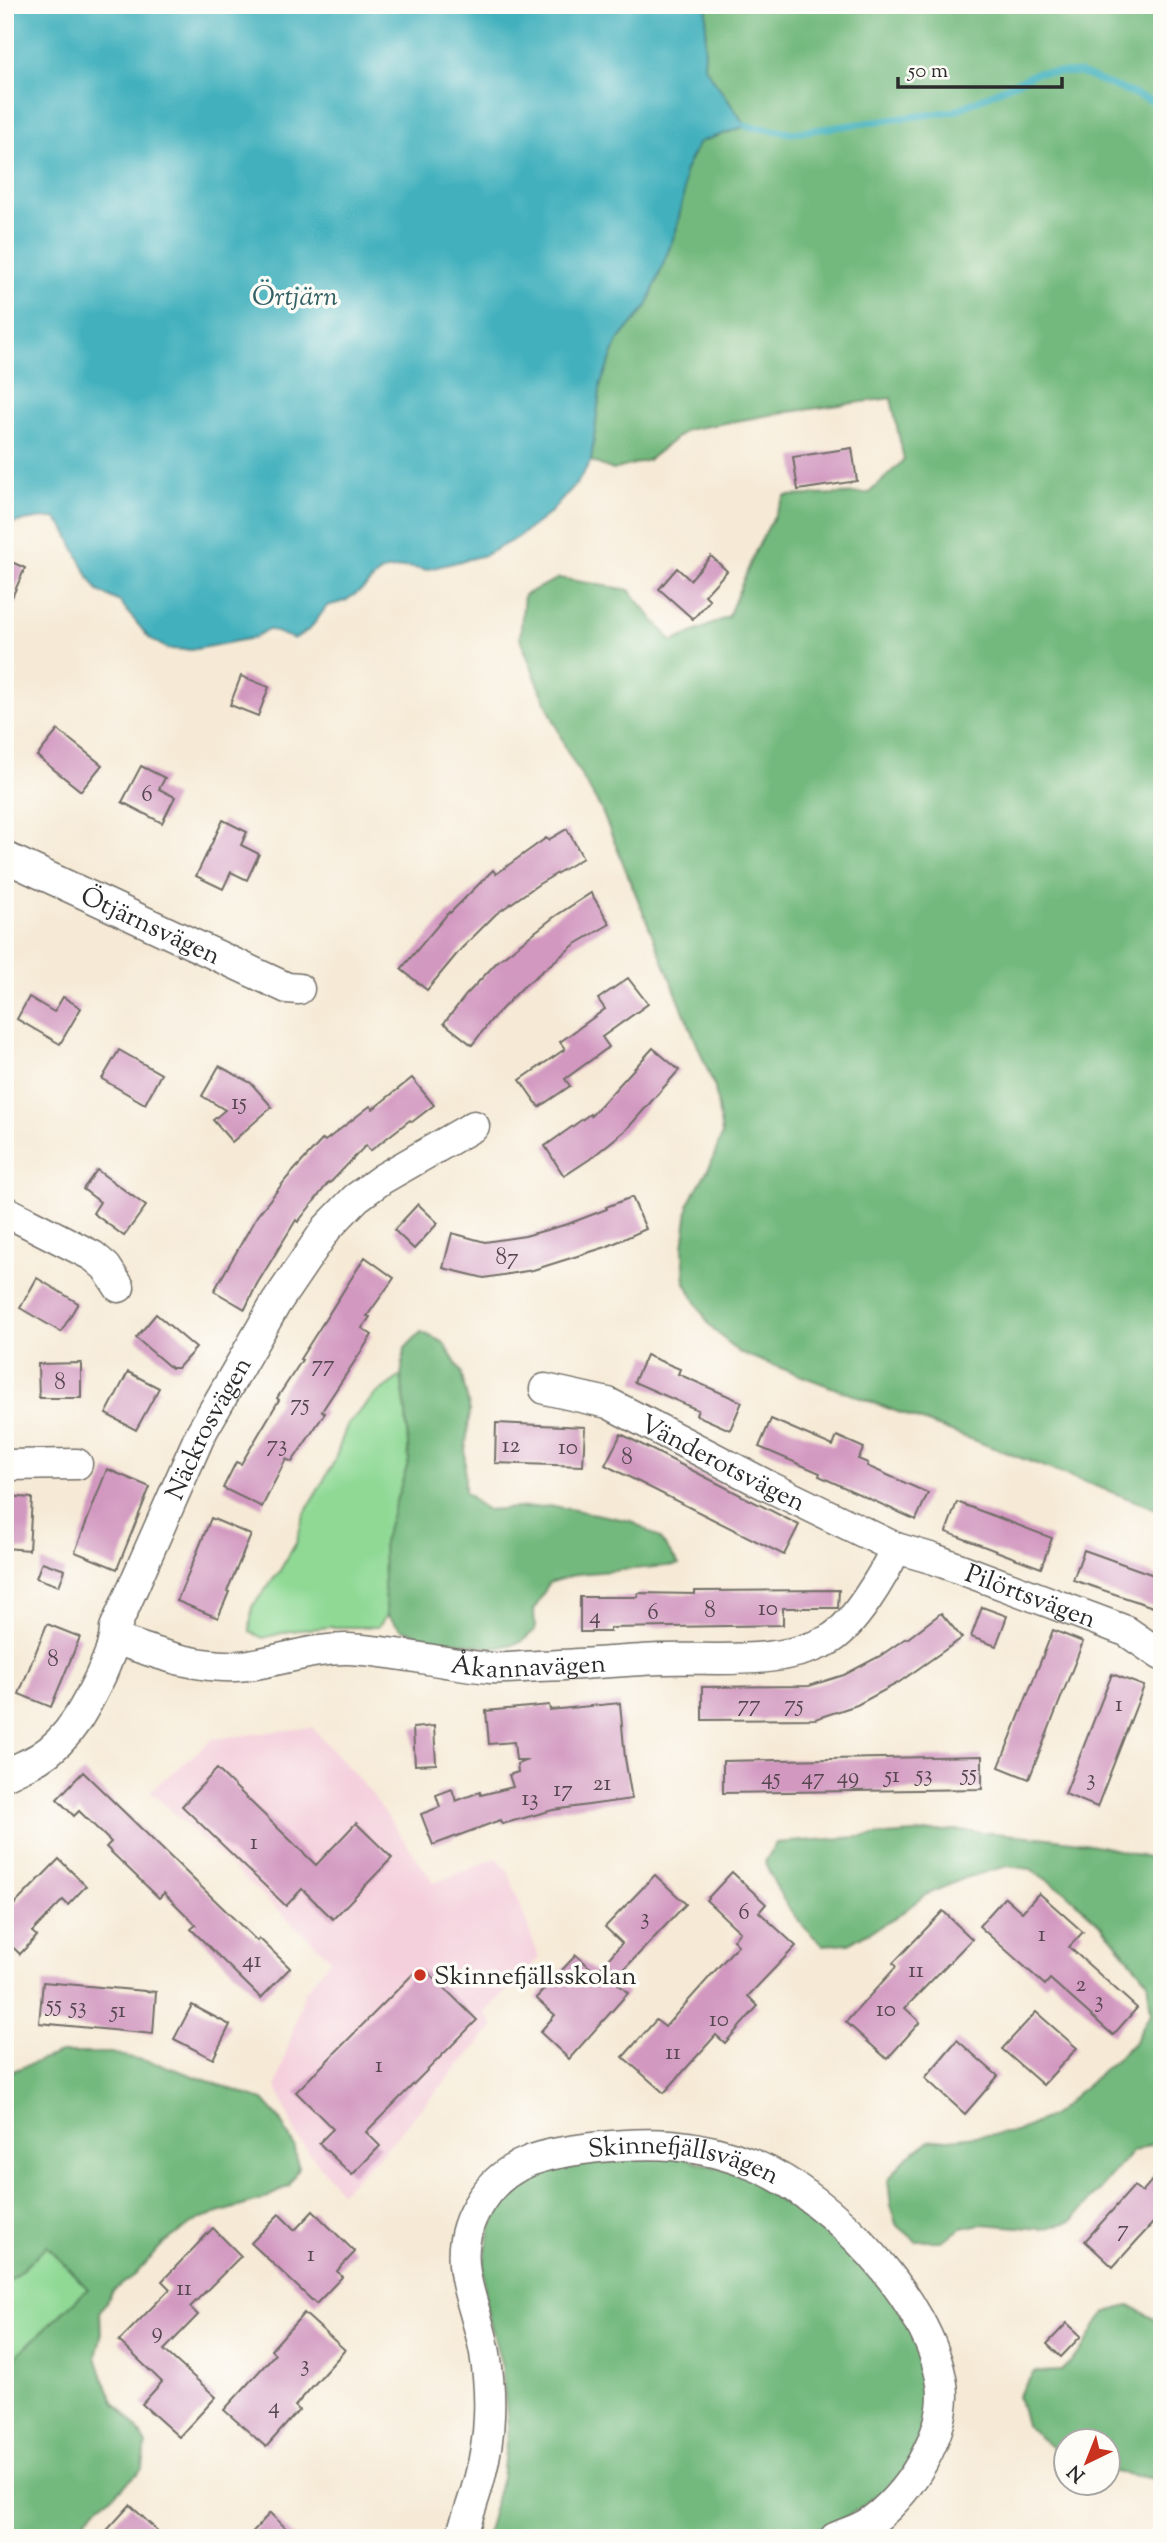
<svg xmlns="http://www.w3.org/2000/svg" width="1167" height="2543" viewBox="0 0 1167 2543" font-family="'Sorts Mill Goudy',serif">
<rect width="100%" height="100%" fill="#fdfcf7"/>
<filter id="ink" filterUnits="userSpaceOnUse"><feTurbulence type="fractalNoise" baseFrequency=".0143" numOctaves="2"/><feDisplacementMap in="SourceGraphic" scale="14" xChannelSelector="R" yChannelSelector="G"/><feConvolveMatrix kernelMatrix="1 2 1 2 8 2 1 2 1" color-interpolation-filters="sRGB"/></filter>
<filter id="wash" filterUnits="userSpaceOnUse"><feTurbulence type="fractalNoise" baseFrequency=".00686" numOctaves="4" result="noise"/><feDisplacementMap in="SourceGraphic" scale="28" xChannelSelector="R" yChannelSelector="G"/><feGaussianBlur stdDeviation="1.57" result="paint"/><feColorMatrix in="noise" values="0 0 0 0 0 0 0 0 0 0 0 0 0 0 0 0 0 1.4 0 .05"/><feComposite in="paint" operator="in"/></filter>
<g filter="url(#wash)">
<rect width="100%" height="100%" fill="#f6ead6"/>
<polygon fill="#f4cfdc" points="312,1727 371,1793 434,1883 497,1858 508,1871 539,1958 485,2013 494,2026 379,2156 341,2192 297,2137 276,2086 305,1991 331,1959 150,1791 213,1739"/>
<g fill="#8fd995" stroke="#5d8260" stroke-width="2">
<polygon points="401,1376 406,1412 409,1460 398,1500 384,1586 387,1615 378,1627 330,1627 290,1631 263,1638 250,1632 252,1607 279,1572 296,1543 304,1515 334,1462 347,1425 376,1394"/>
<polygon points="47,2246 88,2289 5,2366 5,2285"/>
</g>
<g fill="#73b97e" stroke="#4f7254" stroke-width="2">
<polygon points="707,5 1162,5 1162,1511 738,1352 710,1326 685,1283 683,1247 689,1202 711,1164 722,1134 715,1088 601,809 567,751 539,686 520,638 524,595 559,578 629,590 672,642 728,617 756,550 785,496 869,493 904,460 891,398 781,413 686,430 648,460 613,470 591,461 601,383 618,341 647,306 676,231 684,193 684,172 699,142 746,126 704,66"/>
<polygon points="421,1332 443,1342 461,1372 470,1411 465,1453 465,1492 485,1510 554,1506 631,1521 659,1538 679,1565 577,1574 549,1583 534,1610 535,1630 521,1642 496,1648 428,1638 401,1629 387,1615 384,1586 383,1542 409,1460 406,1412 401,1376 405,1348"/>
<path d="M 956,1830 C 1030,1836 1091,1838 1162,1863 L 1162,2140 L 1132,2152 L 1072,2221 L 1043,2229 L 981,2224 L 962,2228 L 941,2241 L 916,2241 L 896,2224 L 891,2206 L 888,2180 L 906,2158 L 929,2141 L 1016,2132 L 1052,2116 L 1134,2043 L 1151,2012 L 1147,1980 L 1102,1926 L 1064,1891 L 1030,1869 L 1007,1866 L 965,1878 L 925,1895 L 894,1919 L 849,1943 L 823,1945 C 794,1920 779,1897 765,1862 L 776,1843 Z"/>
<polygon points="60,2053 111,2053 162,2065 263,2100 279,2118 295,2148 298,2167 289,2186 262,2200 202,2218 179,2232 162,2245 135,2275 113,2291 100,2311 101,2337 96,2357 103,2378 115,2403 135,2425 146,2444 143,2468 122,2488 96,2508 81,2524 83,2538 5,2538 5,2366 88,2289 47,2246 5,2285 5,2074"/>
<polygon points="679,2156 780,2187 877,2273 925,2353 926,2394 924,2431 907,2467 888,2488 847,2517 798,2538 485,2538 502,2478 508,2426 502,2367 486,2307 483,2267 490,2230 507,2195 534,2173 626,2157"/>
<path d="M 1129,2305 L 1162,2323 L 1162,2480 L 1108,2471 L 1108,2442 L 1066,2442 L 1065,2459 L 1026,2425 L 1018,2396 L 1034,2372 L 1061,2371 C 1069,2363 1079,2355 1085,2345 C 1100,2321 1098,2311 1129,2305 Z"/>
</g>
<path fill="#42b1bd" stroke="#366e74" stroke-width="2" d="M 5,5 L 707,5 L 704,66 L 746,126 L 699,142 L 684,172 L 684,193 L 676,231 L 647,306 L 618,341 L 601,383 L 591,461 L 578,482 L 550,513 L 517,538 L 485,555 L 425,570 L 407,567 L 382,571 L 363,589 L 345,601 L 327,606 L 310,629 L 294,639 L 268,629 L 253,638 L 191,650 L 168,649 L 149,638 L 120,602 L 98,591 L 88,576 L 65,529 L 55,518 C 38,517 22,522 5,524 Z"/>
<g fill="none" stroke-linecap="round" stroke-linejoin="round">
<polyline stroke="#42b1bd" stroke-width="7" points="746,126 792,133 955,111 1038,72 1080,73 1162,105"/>
</g>
<g id="blocks">
<g fill="#d298c0">
<polygon points="852,448 857,481 798,490 793,457"/>
<polygon points="711,556 727,571 705,595 710,600 693,619 659,589 677,568 690,580"/>
<polygon points="5,559 25,568 5,613"/>
<polygon points="241,676 269,687 258,716 230,705"/>
<polygon points="58,730 102,765 81,791 37,756"/>
<polygon points="141,766 165,778 159,789 175,797 162,823 122,802"/>
<polygon points="223,820 247,832 241,845 259,854 247,880 231,872 223,889 196,876"/>
<polygon points="567,829 583,858 539,884 496,914 461,949 427,990 401,969 449,912 450,913 493,870 496,874 546,838 548,840"/>
<polygon points="591,893 610,924 574,945 523,987 492,1019 472,1045 444,1023 466,995 498,961 554,917"/>
<polygon points="628,978 648,1004 602,1037 609,1047 565,1079 570,1086 539,1107 520,1080 565,1049 560,1042 605,1009 598,999"/>
<polygon points="29,997 54,1012 63,997 81,1008 60,1044 17,1019"/>
<polygon points="653,1048 679,1070 627,1129 590,1159 564,1176 545,1146 590,1114 591,1116"/>
<polygon points="119,1050 161,1074 145,1104 102,1079"/>
<polygon points="219,1066 251,1083 272,1107 232,1142 213,1120 225,1110 202,1096"/>
<polygon points="412,1078 434,1105 412,1122 410,1120 370,1151 366,1145 330,1183 329,1182 298,1222 296,1220 257,1284 245,1309 214,1291 257,1216 287,1178 323,1139 325,1141 370,1106 373,1109"/>
<polygon points="97,1170 146,1206 124,1236 93,1213 100,1202 83,1189"/>
<polygon points="632,1197 646,1229 606,1247 533,1270 484,1278 443,1268 452,1233 485,1242 525,1236 568,1224 607,1209 606,1207"/>
<polygon points="418,1204 438,1223 414,1249 394,1230"/>
<polygon points="365,1257 394,1278 367,1316 370,1317 362,1328 372,1335 322,1411 325,1413 292,1462 286,1459 262,1507 223,1488 236,1462 241,1464 279,1400 277,1398 302,1360 300,1359"/>
<polygon points="37,1278 78,1303 61,1332 20,1308"/>
<polygon points="156,1314 196,1348 178,1368 171,1368 136,1338"/>
<polygon points="646,1355 680,1369 678,1374 742,1402 730,1430 696,1415 698,1410 634,1382"/>
<polygon points="81,1363 81,1398 39,1398 38,1364"/>
<polygon points="128,1372 159,1388 136,1430 106,1414"/>
<polygon points="771,1419 833,1446 837,1436 864,1448 858,1459 868,1463 867,1466 928,1493 916,1520 819,1476 820,1473 759,1447"/>
<polygon points="496,1423 585,1427 583,1466 495,1463"/>
<polygon points="621,1434 799,1525 784,1555 605,1465"/>
<polygon points="107,1469 150,1487 117,1569 75,1552"/>
<polygon points="5,1496 32,1498 29,1550 5,1548"/>
<polygon points="957,1502 1052,1538 1041,1568 946,1532"/>
<polygon points="211,1518 251,1535 227,1591 229,1592 218,1618 177,1601"/>
<polygon points="1084,1550 1162,1578 1162,1610 1073,1580"/>
<polygon points="42,1562 65,1570 59,1586 36,1578"/>
<polygon points="839,1590 838,1608 783,1608 783,1625 610,1628 610,1632 580,1632 580,1597 638,1597 638,1593 695,1594 695,1591"/>
<polygon points="982,1607 1007,1616 996,1646 971,1637"/>
<polygon points="941,1613 962,1638 898,1683 857,1705 815,1719 702,1720 702,1687 809,1686 844,1675 880,1656 906,1638 907,1639"/>
<polygon points="47,1624 80,1637 51,1707 19,1694"/>
<polygon points="1053,1630 1083,1642 1029,1779 999,1767"/>
<polygon points="1112,1674 1144,1686 1097,1807 1065,1794"/>
<polygon points="620,1703 625,1758 632,1799 553,1810 502,1824 500,1820 433,1845 421,1814 440,1807 436,1795 452,1789 456,1801 480,1792 481,1795 513,1787 509,1775 518,1772 517,1764 528,1760 516,1760 514,1742 489,1744 486,1711 549,1705 550,1710"/>
<polygon points="434,1726 436,1764 415,1765 413,1728"/>
<polygon points="982,1756 982,1789 723,1793 723,1761"/>
<polygon points="217,1769 316,1865 356,1823 392,1858 333,1919 302,1889 286,1906 182,1806"/>
<polygon points="83,1772 257,1941 259,1938 290,1968 261,1998 191,1929 196,1925 164,1893 159,1898 106,1847 111,1842 79,1811 74,1816 57,1799"/>
<polygon points="59,1859 86,1886 68,1905 63,1900 32,1932 37,1936 20,1954 5,1940 5,1914"/>
<polygon points="732,1872 766,1904 759,1912 796,1946 748,1996 758,2006 725,2043 716,2035 664,2093 623,2057 656,2020 665,2027 738,1945 733,1940 740,1932 706,1900"/>
<polygon points="655,1875 686,1904 614,1980 628,1993 569,2059 540,2032 555,2015 536,1998 576,1955 596,1973 622,1943 605,1927"/>
<polygon points="1039,1893 1083,1932 1069,1947 1137,2008 1113,2035 1050,1979 1045,1985 979,1926 1005,1897 1022,1912"/>
<polygon points="943,1911 972,1939 905,2008 920,2022 887,2059 846,2022 896,1967 893,1963"/>
<polygon points="418,1969 423,1974 427,1971 477,2020 366,2132 380,2146 352,2175 319,2143 333,2129 296,2092"/>
<polygon points="43,1982 156,1992 153,2034 39,2023"/>
<polygon points="192,2005 230,2025 213,2059 174,2039"/>
<polygon points="1036,2012 1077,2048 1043,2085 1002,2049"/>
<polygon points="957,2040 998,2076 965,2114 925,2078"/>
<polygon points="1162,2169 1162,2213 1113,2267 1085,2241 1134,2186 1142,2192"/>
<polygon points="313,2211 355,2252 337,2271 342,2277 316,2304 251,2243 279,2214 295,2230"/>
<polygon points="213,2228 241,2256 190,2307 198,2315 164,2350 216,2397 179,2437 142,2404 162,2382 119,2341 170,2289 162,2281"/>
<polygon points="304,2313 345,2350 295,2406 299,2410 266,2447 224,2410 275,2354 271,2350"/>
<polygon points="1067,2323 1081,2336 1061,2357 1047,2344"/>
<polygon points="130,2505 165,2538 100,2538"/>
<polygon points="270,2513 296,2538 247,2538"/>
</g>
</g>
</g>
<g filter="url(#ink)">
<use href="#blocks" fill-opacity="0" stroke="#726e67" stroke-width="2"/>
<g fill="none" stroke-linecap="round" stroke-linejoin="round">
<defs>
<g id="minor">
<path id="s1" d="M 5,857 L 287,988 L 299,989"/>
<polyline points="5,1211 93,1256 106,1267 119,1287"/>
<path id="s2" d="M 545,1389 L 608,1403 L 766,1485 L 896,1548 L 934,1559 L 1126,1631 L 1161,1655"/>
<polyline points="5,1465 77,1464"/>
<path id="s3" d="M 115,1639 C 158,1654 203,1671 249,1665 C 283,1660 314,1648 349,1649 C 396,1651 443,1664 491,1668 C 506,1669 523,1667 538,1666 C 579,1665 619,1661 660,1659 C 716,1657 775,1666 827,1641 C 853,1628 884,1574 896,1548"/>
<path id="s4" d="M 5,1775 C 16,1769 29,1764 39,1758 C 70,1739 86,1706 101,1675 C 107,1660 115,1645 115,1628 L 201,1433 L 276,1303 L 327,1228 L 356,1198 L 382,1179 L 474,1126"/>
<path id="s5" d="M 460,2538 C 475,2498 488,2458 489,2416 C 490,2396 488,2372 485,2353 C 475,2296 444,2255 482,2199 C 509,2159 547,2154 591,2148 C 652,2141 696,2142 754,2165 C 831,2197 929,2299 942,2384 C 950,2431 906,2500 867,2524 C 857,2530 846,2533 835,2538"/>
</g>
</defs>
<use href="#minor" stroke="#726e67" stroke-width="33"/>
<use href="#minor" stroke="#fff" stroke-width="30"/>
</g>
</g>
<circle fill="#c8321e" stroke="#fdfcf7" stroke-width="2.5" cx="420" cy="1975" r="7"/>
<g text-anchor="middle" stroke-width="7" stroke-linejoin="round" paint-order="stroke">
<g font-size="23" fill="#554650">
<text x="147" y="801">6</text>
<text x="239" y="1109">15</text>
<text x="507" y="1264">87</text>
<text x="323" y="1371">77</text>
<text x="60" y="1389">8</text>
<text x="300" y="1410">75</text>
<text x="277" y="1451">73</text>
<text x="511" y="1452">12</text>
<text x="568" y="1454">10</text>
<text x="627" y="1464">8</text>
<text x="768" y="1615">10</text>
<text x="710" y="1617">8</text>
<text x="653" y="1619">6</text>
<text x="595" y="1623">4</text>
<text x="53" y="1666">8</text>
<text x="749" y="1711">77</text>
<text x="794" y="1711">75</text>
<text x="1119" y="1711">1</text>
<text x="969" y="1780">55</text>
<text x="924" y="1781">53</text>
<text x="892" y="1782">51</text>
<text x="848" y="1783">49</text>
<text x="771" y="1784">45</text>
<text x="813" y="1784">47</text>
<text x="1091" y="1785">3</text>
<text x="602" y="1790">21</text>
<text x="563" y="1796">17</text>
<text x="530" y="1805">13</text>
<text x="254" y="1849">1</text>
<text x="744" y="1919">6</text>
<text x="645" y="1924">3</text>
<text x="1042" y="1941">1</text>
<text x="252" y="1967">41</text>
<text x="916" y="1977">11</text>
<text x="1081" y="1991">2</text>
<text x="1099" y="2007">3</text>
<text x="54" y="2011">55</text>
<text x="78" y="2013">53</text>
<text x="886" y="2016">10</text>
<text x="118" y="2017">51</text>
<text x="719" y="2026">10</text>
<text x="673" y="2059">11</text>
<text x="379" y="2072">1</text>
<text x="1123" y="2236">7</text>
<text x="311" y="2261">1</text>
<text x="184" y="2295">11</text>
<text x="157" y="2338">9</text>
<text x="305" y="2371">3</text>
<text x="274" y="2413">4</text>
</g>
<g font-size="26" fill="#2b2b2b" stroke="#fdfcf7">
<text dy="9" stroke="none"><textPath href="#s1" startOffset="161">Ötjärnsvägen</textPath></text>
<text dy="9" stroke="none"><textPath href="#s4" startOffset="413">Näckrosvägen</textPath></text>
<text dy="9" stroke="none"><textPath href="#s2" startOffset="194">Vänderotsvägen</textPath></text>
<text dy="9" stroke="none"><textPath href="#s2" startOffset="530">Pilörtsvägen</textPath></text>
<text dy="9" stroke="none"><textPath href="#s3" startOffset="420">Åkannavägen</textPath></text>
<text dy="9" stroke="none"><textPath href="#s5" startOffset="569">Skinnefjällsvägen</textPath></text>
</g>
<g font-size="26" fill="#2b2b2b" stroke="#fdfcf7" text-anchor="start">
<text x="434" y="1984">Skinnefjällsskolan</text>
</g>
<g font-size="28" font-style="italic" fill="#346165" stroke="#fdfcf7">
<text x="295" y="305">Örtjärn</text>
</g>
</g>
<rect width="1167" height="2543" fill="none" stroke="#fdfcf7" stroke-width="28"/>
<g transform="translate(1087 2462) rotate(223)"><circle r="33" fill="#fdfcf7" stroke="#a9a8a5" stroke-width="2"/>
<path d="M0-5L12 26L0 18L-12 26Z" fill="#c8321e"/>
<text y="-10" font-size="19" font-weight="bold" text-anchor="middle" fill="#2b2b2b">N</text>
</g>
<path d="M898 77v10h164v-10" fill="none" stroke="#2b2b2b" stroke-width="3.5"/>
<text x="908" y="77" font-size="21" fill="#2b2b2b" stroke="#fdfcf7" stroke-width="5" paint-order="stroke">50 m</text>
</svg>
